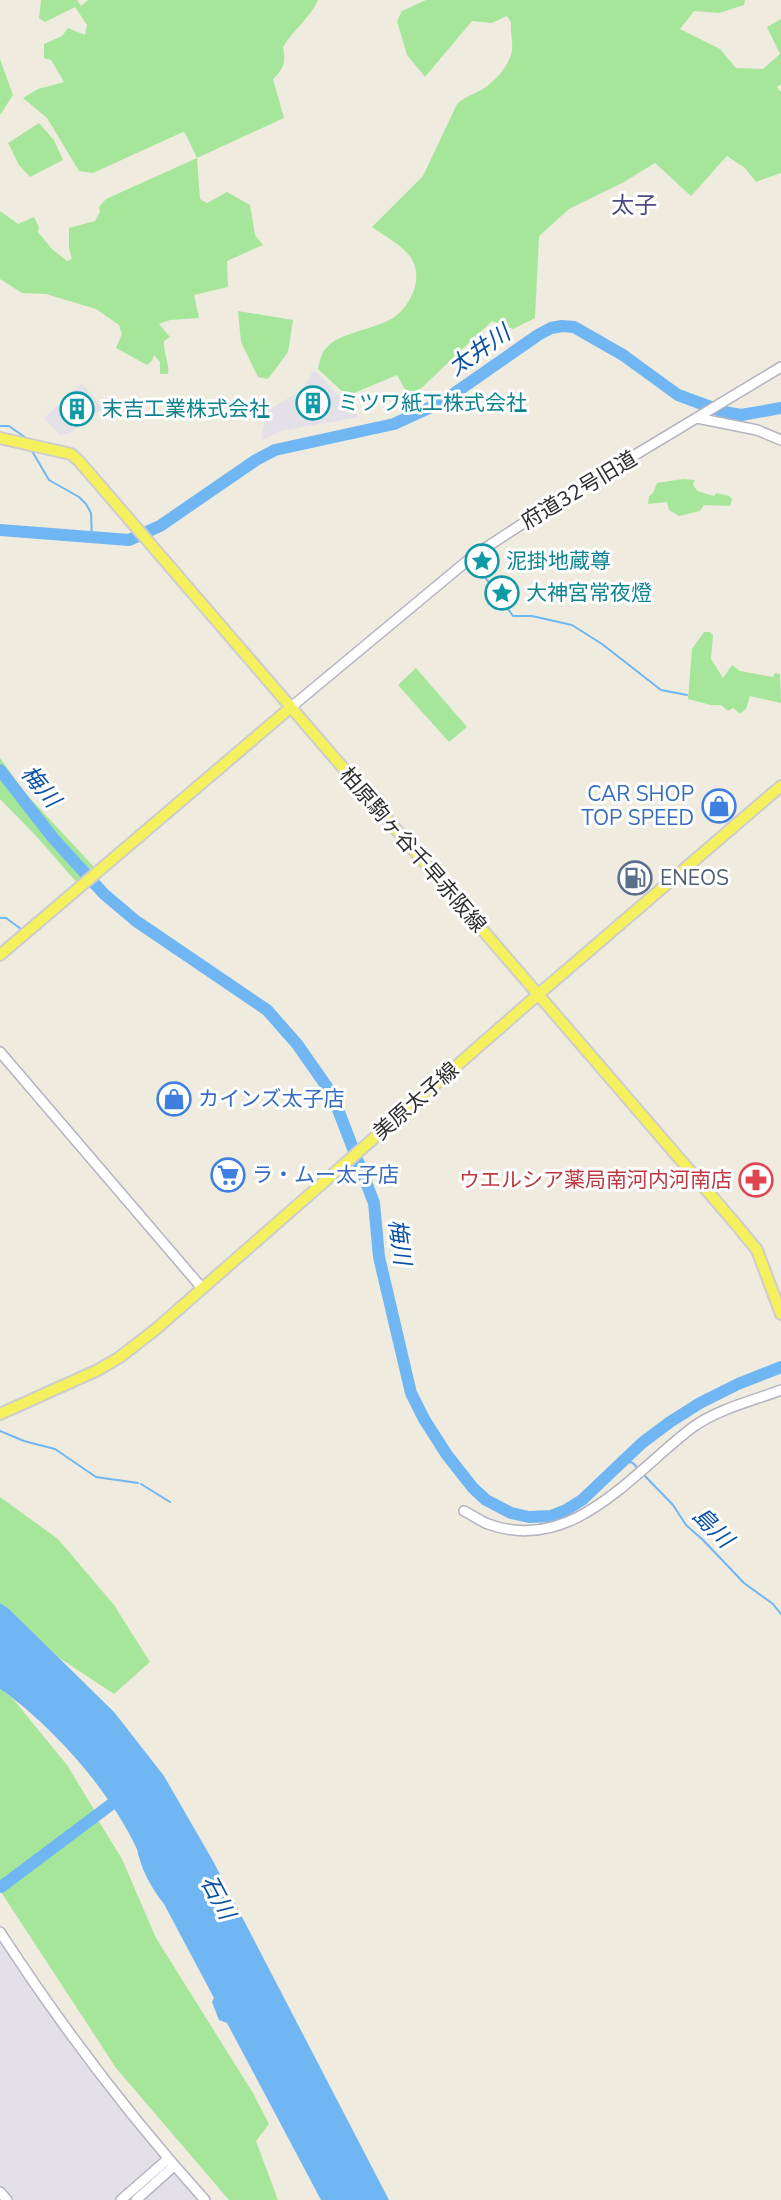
<svg xmlns="http://www.w3.org/2000/svg" width="781" height="2200" viewBox="0 0 781 2200" font-family="'Nunito Sans','Noto Sans JP',sans-serif">
<rect width="100%" height="100%" fill="#efebdf"/>
<g fill="#e3e0e7">
<polygon points="314,370 359,417 281,431 261,440 267,411 302,390"/>
<polygon points="82,383 103,408 68,434 60,435 44,418"/>
<polygon points="0,1940 85,2064 199,2200 0,2200"/>
</g>
<g fill="#a6e69b">
<path d="M 41,0 L 77,0 L 81,6 L 88,0 L 318,0 C 310,18 293,30 283,47 C 286,62 284,69 273,79 L 284,118 L 197,158 L 200,199 L 207,203 L 227,192 L 250,205 L 255,235 L 263,245 L 227,261 L 228,287 L 194,295 L 199,318 L 170,320 L 159,324 L 170,337 L 164,341 C 163,353 170,364 168,374 L 160,374 L 160,362 L 154,355 L 152,361 L 147,365 L 116,348 L 122,334 L 119,325 L 96,309 L 46,294 L 22,293 L 0,279 L 0,211 L 18,224 L 34,217 L 39,227 L 38,232 L 52,249 L 67,261 L 72,259 L 69,248 L 69,228 L 95,221 L 100,212 L 99,207 L 106,199 L 197,158 L 185,133 L 183,132 L 93,173 L 79,171 L 47,118 L 23,98 L 38,89 L 64,82 L 51,60 L 44,58 L 44,44 L 62,36 L 68,28 L 85,35 L 87,25 L 75,7 L 45,22 L 39,18 Z"/>
<path d="M 426,0 L 745,0 L 744,5 L 719,13 L 694,11 L 680,29 L 720,49 L 736,68 L 763,69 L 780,54 L 767,27 L 781,19 L 781,84 L 777,87 L 781,92 L 781,173 L 756,182 L 745,168 L 727,156 C 714,169 704,183 691,196 L 655,163 L 624,182 L 569,209 L 539,236 L 535,318 L 513,329 L 492,321 L 410,399 L 397,375 L 347,396 L 318,369 C 320,360 321,352 329,345 C 344,332 375,329 393,318 C 413,305 426,272 407,253 C 398,243 383,235 372,227 L 423,176 L 457,104 C 465,97 472,95 481,90 C 494,83 510,65 512,50 C 513,41 510,31 511,22 L 507,16 L 492,23 L 472,21 L 425,77 L 407,55 L 397,21 L 402,11 Z"/>
<polygon points="0,59 13,95 0,115"/>
<polygon points="39,123 54,140 63,160 30,177 19,165 8,143"/>
<polygon points="238,311 293,320 288,352 268,379 258,377 241,342"/>
<polygon points="683,479 695,480 693,484 697,491 714,496 716,493 729,496 732,499 730,506 704,505 700,511 679,516 669,510 667,502 648,504 649,496 653,493 657,483"/>
<polygon points="704,632 710,632 713,635 711,659 723,678 732,665 740,671 773,677 775,673 780,674 781,703 750,696 746,709 740,714 733,708 728,711 721,705 711,705 688,699 692,649"/>
<polygon points="416,668 467,727 449,742 398,685"/>
<polygon points="0,758 26,794 95,868 78,884 37,837 0,799"/>
<polygon points="0,1497 58,1539 114,1605 150,1662 114,1694 58,1657 9,1609 0,1603"/>
<polygon points="0,1689 13,1699 67,1765 96,1813 0,1883"/>
<polygon points="98,1820 122,1859 156,1938 253,2093 269,2124 256,2141 278,2200 229,2200 116,2068 1,1892"/>
</g>
<path fill="#70b6f3" d="M 0,1603 L 9,1609 L 114,1712 L 164,1776 L 213,1861 L 389,2200 L 321,2200 L 227,2023 L 219,2020 L 212,2002 L 214,1998 L 164,1904 C 154,1892 143,1873 139,1857 C 136,1848 140,1856 136,1847 C 109,1790 52,1725 0,1689 Z"/>
<g fill="none" stroke-linecap="round" stroke-linejoin="round">
<g stroke="#70b6f3" stroke-width="2">
<polyline points="0,426 9,426 26,438"/>
<polyline points="32,451 49,480 79,497 86,504 91,513 92,538"/>
<polyline points="474,562 513,616 532,616 572,625 602,644 661,690 687,695"/>
<polyline points="0,918 6,918 21,929"/>
<polyline points="0,1431 24,1441 55,1449 96,1477 138,1483"/>
<polyline points="624,1461 633,1463 639,1470"/>
<polyline points="643,1474 673,1505 686,1525 703,1540 744,1583 773,1604 781,1614"/>
<polyline points="141,1484 170,1502"/>
</g>
<g stroke="#70b6f3" stroke-width="12">
<polyline points="0,530 129,540 160,526 256,460 275,450 394,424 442,402 538,335 551,328 562,326 574,327 623,355 678,395 724,412 741,415 781,408"/>
<polyline points="0,770 53,838 104,894 136,921 267,1010 297,1044 332,1094 374,1203 379,1257 411,1393 424,1419 447,1455 473,1488 486,1500 511,1513 529,1517 551,1516 566,1510 582,1500 642,1443 670,1422 700,1403 738,1384 781,1367"/>
<polyline points="1,1887 121,1797"/>
</g>
<defs>
<g id="tertiary">
<polyline points="697,418 757,430 781,440"/>
<polyline points="290,708 473,556 542,511 781,367"/>
<polyline points="0,1052 202,1288"/>
<path d="M 464,1511 C 472,1515 480,1521 488,1524 C 573,1555 633,1472 693,1427 C 718,1409 752,1401 781,1390"/>
<path d="M 0,1932 C 62,2027 129,2116 205,2200"/>
<polyline points="0,2192 7,2200"/>
<polyline points="121,2200 168,2159"/>
<polyline points="136,2200 174,2166"/>
</g>
<g id="primary">
<polyline points="0,438 62,452 71,454 79,461 734,1222 757,1250 781,1314"/>
<polyline points="0,955 290,708"/>
<polyline points="0,1414 98,1370 120,1357 156,1329 526,1005 781,786"/>
</g>
</defs>
<use href="#tertiary" stroke="#b3b3c1" stroke-width="12"/>
<use href="#primary" stroke="#cdcdcd" stroke-width="14"/>
<use href="#tertiary" stroke="#fff" stroke-width="9"/>
<use href="#primary" stroke="#f5f05e" stroke-width="10"/>
</g>
<defs>
<symbol id="building-ring" viewBox="-11 -11 22 22"><circle r="9.5" fill="#fff" stroke="#0f9aa8" stroke-width="1.5"/><path d="M-4-6H4V6H1V3H-1V6H-4ZM-2.5-4.3h1.7v1.8h-1.7ZM.8-4.3h1.7v1.8H.8ZM-2.5-1h1.7V.8h-1.7ZM.8-1h1.7V.8H.8Z" fill="#0f9aa8"/></symbol>
<symbol id="sight-ring" viewBox="-11 -11 22 22"><circle r="9.5" fill="#fff" stroke="#0f9aa8" stroke-width="1.5"/><path d="M0-6L1.8-2.2L6-1.7L2.9 1.2L3.7 5.4L0 3.3L-3.7 5.4L-2.9 1.2L-6-1.7L-1.8-2.2Z" fill="#0f9aa8"/></symbol>
<symbol id="shop-ring" viewBox="-11 -11 22 22"><circle r="9.5" fill="#fff" stroke="#3f7fe0" stroke-width="1.5"/><path d="M-5-2.5h2.3a2.7 3.5 0 0 1 5.4 0H5L5.5 6h-11ZM-1.5-2.5h3a1.5 2.3 0 0 0-3 0Z" fill="#3f7fe0"/></symbol>
<symbol id="fuel-ring" viewBox="-11 -11 22 22"><circle r="9.5" fill="#fff" stroke="#5c6f8a" stroke-width="1.5"/><path d="M-5.5-6h7V0h2V4h1.3V-2.5L3-4.5l.8-.8L6-3V5H2.5V1h-1V6h-7ZM-4.2-4.7v3.2H.2V-4.7Z" fill="#5c6f8a"/></symbol>
<symbol id="supermarket-ring" viewBox="-11 -11 22 22"><circle r="9.5" fill="#fff" stroke="#3f7fe0" stroke-width="1.5"/><path d="M-6-5.5h2.5l.6 2H6L4.5 2H-2.5L-4.4-4H-6ZM-1.5 3.2a1.3 1.3 0 1 0 .1 0ZM3 3.2a1.3 1.3 0 1 0 .1 0Z" fill="#3f7fe0"/></symbol>
<symbol id="pharmacy-ring" viewBox="-11 -11 22 22"><circle r="9.5" fill="#fff" stroke="#e0444e" stroke-width="1.5"/><path d="M-2-6h4v4h4v4h-4v4h-4v-4h-4v-4h4Z" fill="#e0444e"/></symbol>
</defs>
<g fill-rule="evenodd">
<use href="#building-ring" x="294" y="384" width="38" height="38"/>
<use href="#building-ring" x="58" y="390" width="38" height="38"/>
<use href="#sight-ring" x="463" y="542" width="38" height="38"/>
<use href="#sight-ring" x="483" y="574" width="38" height="38"/>
<use href="#shop-ring" x="700" y="787" width="38" height="38"/>
<use href="#fuel-ring" x="616" y="859" width="38" height="38"/>
<use href="#shop-ring" x="155" y="1080" width="38" height="38"/>
<use href="#supermarket-ring" x="209" y="1156" width="38" height="38"/>
<use href="#pharmacy-ring" x="737" y="1161" width="38" height="38"/>
</g>
<g text-anchor="middle" stroke-width="6" stroke-linejoin="round" paint-order="stroke">
<g font-size="21" fill="#0d838f" stroke="#fff" text-anchor="start">
<text x="338" y="410">ミツワ紙工株式会社</text>
<text x="102" y="416">末吉工業株式会社</text>
<text x="506" y="568">泥掛地蔵尊</text>
<text x="526" y="600">大神宮常夜燈</text>
</g>
<g font-size="21" fill="#2d2d2d" stroke="#fff">
<text transform="translate(579 490) rotate(-31)" y="7">府道32号旧道</text>
<text transform="translate(413 850) rotate(49)" y="7">柏原駒ヶ谷千早赤阪線</text>
<text transform="translate(416 1101) rotate(-41)" y="7">美原太子線</text>
</g>
<g font-size="21" fill="#366cbe" stroke="#fff" text-anchor="start">
<text x="694" y="801" text-anchor="end">CAR SHOP<tspan x="694" dy="24">TOP SPEED</tspan></text>
<text x="198" y="1106">カインズ太子店</text>
<text x="252" y="1182">ラ・ムー太子店</text>
</g>
<g font-size="21" fill="#4e5e75" stroke="#fff" text-anchor="start">
<text x="660" y="885">ENEOS</text>
</g>
<g font-size="21" fill="#be3a42" stroke="#fff" text-anchor="end">
<text x="732" y="1187">ウエルシア薬局南河内河南店</text>
</g>
<g font-size="23" fill="#4c4b80" stroke="#fff">
<text x="634" y="213">太子</text>
</g>
<g font-size="23" font-style="italic" fill="#0a50a4" stroke="#fff">
<text transform="translate(479 350) rotate(-35)" y="8">太井川</text>
<text transform="translate(41 786) rotate(50)" y="8">梅川</text>
<text transform="translate(400 1242) rotate(82)" y="8">梅川</text>
<text transform="translate(713 1527) rotate(45)" y="8">島川</text>
<text transform="translate(218 1897) rotate(62)" y="8">石川</text>
</g>
</g>
</svg>
